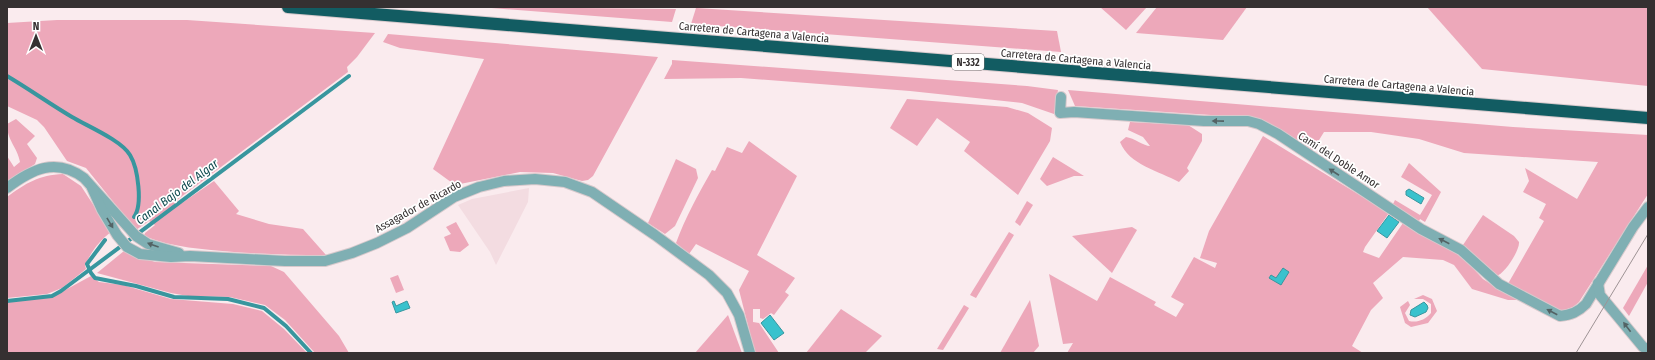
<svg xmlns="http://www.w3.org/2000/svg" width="1655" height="360" viewBox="0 0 1655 360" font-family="'Fira Sans Condensed',sans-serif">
<rect width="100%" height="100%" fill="#faebee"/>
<polygon fill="#f3dce1" points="529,188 528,202 496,265 490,252 458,205 472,199"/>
<g fill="#eda8ba">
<polygon points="479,7 676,9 672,22"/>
<polygon points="1100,7 1147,7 1126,30"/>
<polygon points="1157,7 1247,7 1223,40 1136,33"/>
<polygon points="1427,7 1648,7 1648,86 1482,69"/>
<polygon points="696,8 1057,31 1061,52 691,24"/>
<path d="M 57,20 L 187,20 L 375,33 L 357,57 L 347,67 L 348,72 L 177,200 L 182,203 L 214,181 L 239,211 L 236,214 L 269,224 L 303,229 L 326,255 C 295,255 265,254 234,252 C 203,249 174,248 144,236 L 145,233 L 155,225 L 149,221 L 136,230 L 86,168 L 67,161 L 44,127 L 37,120 L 7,106 L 7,23 Z"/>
<polygon points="388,34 624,54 658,57 593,176 588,180 582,181 553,173 520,172 455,185 433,169 484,59 400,48 383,42"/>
<polygon points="672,60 1027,86 1058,90 1054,114 1022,103 910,91 741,78 664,79 672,64"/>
<polygon points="1068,90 1513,127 1648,135 1648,194 1579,302 1573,307 1562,311 1510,286 1509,282 1544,221 1539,218 1546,204 1523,192 1529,181 1525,168 1577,199 1598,162 1464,153 1419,139 1371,132 1324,132 1311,153 1271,126 1226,116 1075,106"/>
<polygon points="907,99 1007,107 1028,113 1052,128 1050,141 1018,195 964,151 970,142 937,118 917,146 890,128"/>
<path d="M 16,119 L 35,136 L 27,144 L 37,158 L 35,164 L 7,182 L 7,156 L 14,167 L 20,162 C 17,146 7,141 7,124 Z"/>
<path d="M 1130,122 L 1188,125 L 1202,134 L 1202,141 L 1187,168 L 1189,171 L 1179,182 C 1159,171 1129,165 1120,142 L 1126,137 C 1134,138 1144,146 1150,146 L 1143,137 L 1128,130 Z"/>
<polygon points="1263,136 1389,213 1365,247 1363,252 1379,258 1403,223 1414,231 1457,251 1483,279 1506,294 1516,298 1517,300 1508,300 1472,289 1454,265 1443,260 1403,257 1373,283 1383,298 1371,310 1352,346 1363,353 1067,353 1073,343 1063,344 1049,274 1097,301 1110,277 1156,302 1154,305 1176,317 1184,304 1171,297 1194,257 1215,268 1217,263 1200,258 1209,231"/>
<path d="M 749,141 L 797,176 L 757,255 L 795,278 L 785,292 L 789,295 L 774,315 L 771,313 L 763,319 L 760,318 L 760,309 L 753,309 L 753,322 L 759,323 L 779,353 L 755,353 L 739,290 L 749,271 L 696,244 L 689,254 L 676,243 C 685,218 699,193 712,170 L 715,171 L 727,147 L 742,153 Z"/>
<polygon points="1053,157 1084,176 1074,176 1047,186 1040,179"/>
<polygon points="676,159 696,169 698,178 675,226 665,234 648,223"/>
<polygon points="1409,163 1441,192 1425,222 1420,219 1418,223 1392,206 1395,200 1420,215 1432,195 1401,177"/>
<path d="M 63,174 L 81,186 L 111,232 C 100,240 91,252 85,265 L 86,269 L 62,288 L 47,294 L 7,298 L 7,197 C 26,183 39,175 63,174 Z"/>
<polygon points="1027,201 1033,205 1020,226 1015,222"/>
<path d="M 1483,215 L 1514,236 L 1519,242 C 1520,250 1504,275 1496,276 L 1463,245 Z"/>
<polygon points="456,222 469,245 460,252 450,251 444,237 451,234 446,227"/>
<polygon points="1132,227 1137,230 1112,273 1072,236"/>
<polygon points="1009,232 1014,235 976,298 970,295"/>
<polygon points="124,251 155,262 271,266 284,272 339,336 349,353 315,353 285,320 265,305 230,297 188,296 171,293 97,273"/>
<polygon points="1648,265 1648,282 1629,316 1623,308"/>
<polygon points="398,275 404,290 396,293 390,278"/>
<polygon points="91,276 99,282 123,285 171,299 233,304 262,311 284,329 307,353 7,353 7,302 56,295"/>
<path d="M 1423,295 L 1432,299 L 1437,311 L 1428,323 L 1411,327 L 1405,323 L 1400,307 L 1408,301 L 1410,305 L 1405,313 L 1409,321 C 1417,323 1425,320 1431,313 L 1431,304 L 1423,299 L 1414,299 Z"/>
<polygon points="1030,300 1039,346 1033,353 1000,353"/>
<polygon points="964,305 969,308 943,350 937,349"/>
<polygon points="841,309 882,336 865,353 806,353"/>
<polygon points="728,315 742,353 695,353"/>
</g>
<g fill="#39c2cd" stroke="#38969e">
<polygon points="1409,189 1424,198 1421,204 1406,195 1406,191"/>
<polygon points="1389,215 1399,222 1387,238 1377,231"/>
<polygon points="1283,268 1289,272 1281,285 1269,278 1271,275 1276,278"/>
<polygon points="394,301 396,306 407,301 410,308 396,313 392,302"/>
<polygon points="1424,302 1427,305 1428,308 1426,312 1415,317 1410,315 1411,310"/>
<polygon points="770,315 784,333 774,340 761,323"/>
</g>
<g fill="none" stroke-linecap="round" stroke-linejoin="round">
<g stroke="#38969e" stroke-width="4">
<path d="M 7,76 C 29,89 50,104 72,117 C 87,126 121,140 130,155 C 138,168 143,205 134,217"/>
<polyline points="105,240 87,264 91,273 95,278 136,286 174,297 228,299 264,308 286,326 311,353"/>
<polyline points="7,301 52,296 61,291 349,76"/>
</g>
<defs>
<g id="minor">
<path d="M 1061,97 L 1060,113 L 1074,112 L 1204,121 L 1248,121 L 1259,124 L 1278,134 L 1421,229 L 1461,250 L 1499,284 L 1560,316 C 1571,315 1578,312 1586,304 L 1633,227 L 1648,207"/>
<path d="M 7,188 C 32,169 56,157 84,178 L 136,236 L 148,244 L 179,253"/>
<polyline points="92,188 102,210 117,235 127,247 140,254 171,257 190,256 285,261 325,261 352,253 377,243 407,228 454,197 479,187 504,181 535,179 565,182 592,192 655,235 709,275 727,293 739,315 750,353"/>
<polyline points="1598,283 1600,295 1643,347 1648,349"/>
</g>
<polyline id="highway" points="288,7 1648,118"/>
</defs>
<use href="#minor" stroke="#d7c9cc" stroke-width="12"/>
<use href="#highway" stroke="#d7c9cc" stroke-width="14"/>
<use href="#minor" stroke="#7fafb3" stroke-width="10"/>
<use href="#highway" stroke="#125c62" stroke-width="12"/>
<polyline stroke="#9e9395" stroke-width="1" points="1576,353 1648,234"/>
</g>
<defs><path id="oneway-solid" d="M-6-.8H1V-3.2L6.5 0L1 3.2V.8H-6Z"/></defs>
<g fill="#536365">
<use href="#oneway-solid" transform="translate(1218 121) rotate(-179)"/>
<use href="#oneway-solid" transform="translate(1334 172) rotate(-147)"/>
<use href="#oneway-solid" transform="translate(110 223) rotate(59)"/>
<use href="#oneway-solid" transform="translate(1444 241) rotate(-153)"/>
<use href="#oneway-solid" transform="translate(153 245) rotate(-160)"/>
<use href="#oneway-solid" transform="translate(1552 312) rotate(-152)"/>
<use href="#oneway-solid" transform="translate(1627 327) rotate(-127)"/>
</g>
<g text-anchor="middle" stroke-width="3.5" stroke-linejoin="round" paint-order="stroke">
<rect fill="#fff" stroke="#726e6f" stroke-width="1" x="952" y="54" width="32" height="16" rx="3"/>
<g font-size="10" font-weight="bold" fill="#353031">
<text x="968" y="66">N-332</text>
</g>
<g font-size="11" fill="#353031" stroke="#fff">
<text transform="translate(754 32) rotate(5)" y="4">Carretera de Cartagena a Valencia</text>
<text transform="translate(1076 59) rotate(5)" y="4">Carretera de Cartagena a Valencia</text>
<text transform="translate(1399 85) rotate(5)" y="4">Carretera de Cartagena a Valencia</text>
<text transform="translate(1339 160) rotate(33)" y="4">Camí del Doble Amor</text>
<text transform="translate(418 206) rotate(-29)" y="4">Assagador de Ricardo</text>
</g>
<g font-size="12" font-style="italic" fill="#0e494e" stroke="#fff">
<text transform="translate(177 192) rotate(-37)" y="4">Canal Bajo del Algar</text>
</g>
</g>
<rect width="1655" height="360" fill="none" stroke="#353031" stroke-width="16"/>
<g transform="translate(36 36)" stroke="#ffffff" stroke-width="3" paint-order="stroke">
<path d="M0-3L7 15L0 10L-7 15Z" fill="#353031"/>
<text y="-6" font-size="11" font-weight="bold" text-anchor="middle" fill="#353031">N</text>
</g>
</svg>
